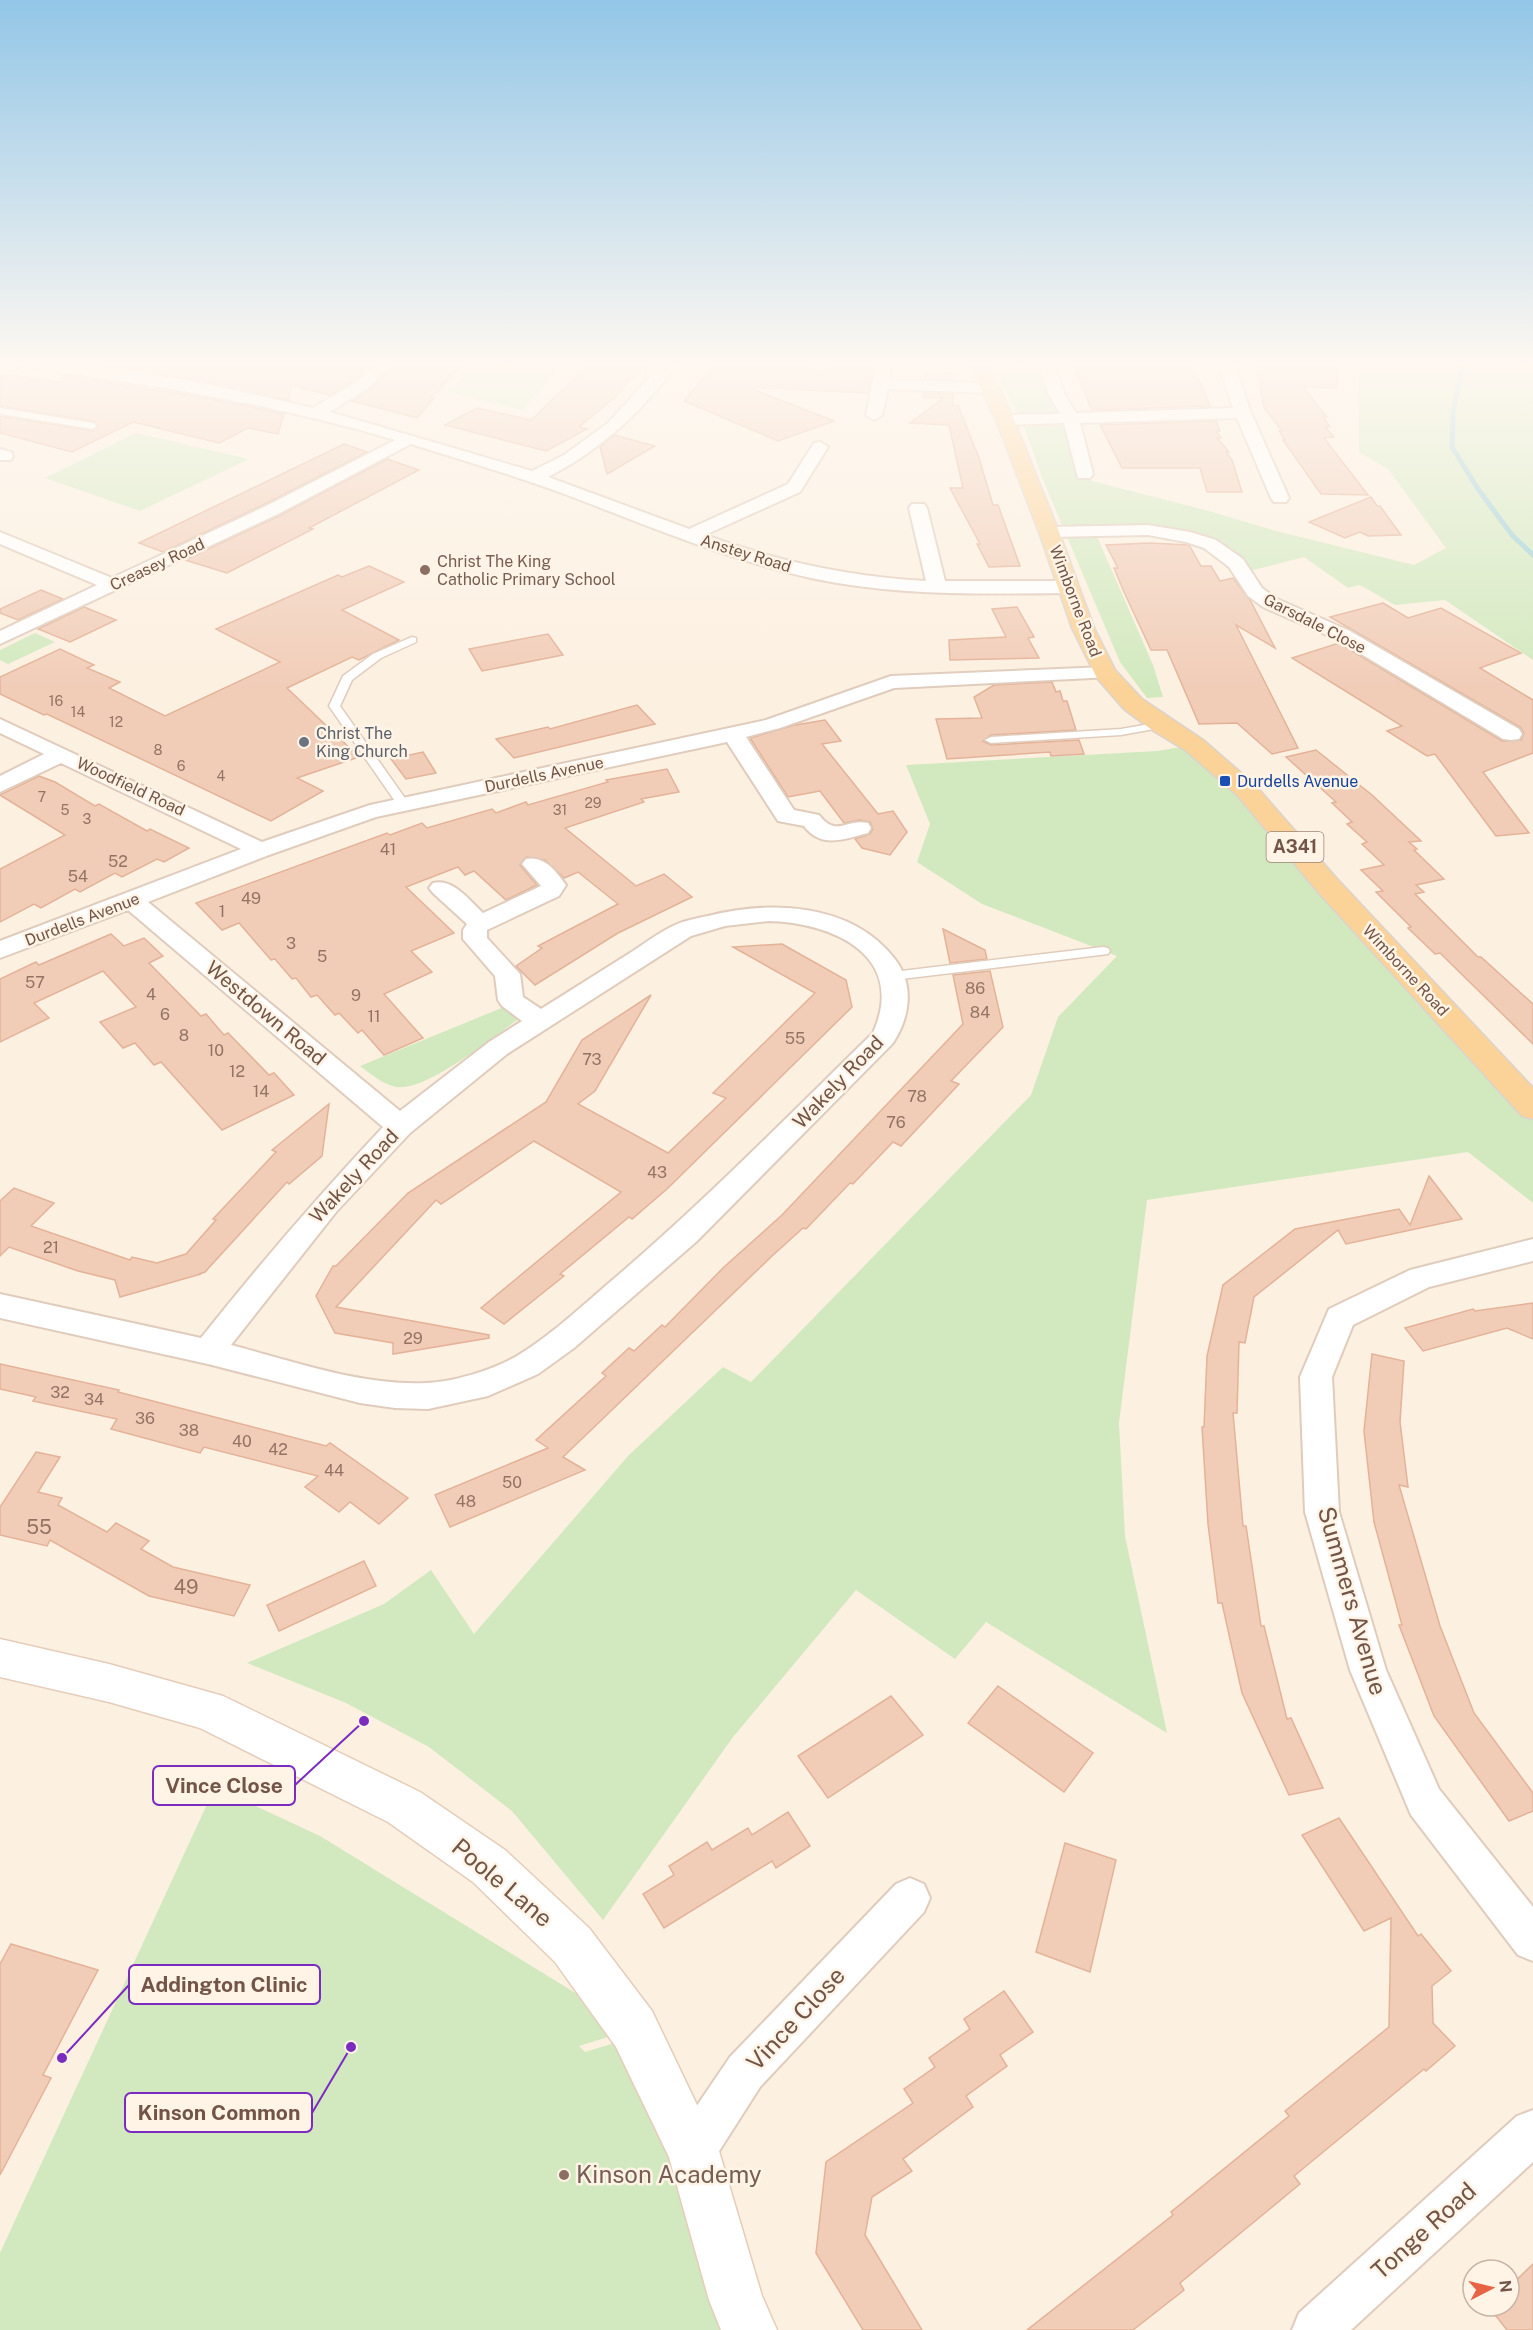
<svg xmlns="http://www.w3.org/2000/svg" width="1533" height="2330" viewBox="0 0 1533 2330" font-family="'Public Sans',sans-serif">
<rect width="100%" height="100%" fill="#fcf0e0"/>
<g fill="#d2e9bf">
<polygon points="483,361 566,361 522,410 447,392"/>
<polygon points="994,361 1045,361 1084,474 1092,481 1209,511 1276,531 1414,565 1446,548 1388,469 1359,452 1358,376 1346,361 1533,361 1533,660 1445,600 1395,605 1360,585 1348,588 1304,557 1242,573 1190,537 1095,532 1153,665 1163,697 1147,698 1120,662 1043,480 1024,426 999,379"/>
<polygon points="136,433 249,459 140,511 45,478"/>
<polygon points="35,633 55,642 8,664 0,660 0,650"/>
<polygon points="1194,745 1533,1108 1533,1203 1468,1152 1147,1200 1119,1423 1125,1536 1167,1733 986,1622 955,1659 856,1590 733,1737 603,1920 512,1811 429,1747 346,1703 247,1663 384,1604 431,1570 474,1634 628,1456 723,1367 751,1382 1031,1095 1058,1017 1117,956 982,904 917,862 930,824 906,765 1157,751"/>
<path d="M 504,1007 L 520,1018 C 493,1037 426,1092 396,1087 C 382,1084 371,1074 360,1066 Z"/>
<polygon points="215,1787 320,1836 634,2029 579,2046 585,2052 634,2037 748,2330 0,2330 0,2253"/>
</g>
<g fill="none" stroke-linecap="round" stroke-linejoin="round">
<polyline stroke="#9bd0d7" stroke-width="5" points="1463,361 1453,413 1452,447 1478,489 1512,535 1533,555"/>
</g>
<g fill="#f1cdb8" stroke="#e4b298" stroke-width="1.5">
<polygon points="63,361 376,361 357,379 330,395 292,386 288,400 162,374"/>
<polygon points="396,361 435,361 462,363 439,391 430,397 434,398 417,418 352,401 371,389"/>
<polygon points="717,361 738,361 831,371 833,366 873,368 868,393 747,387 834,421 778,441 684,401"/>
<polygon points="1071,361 1097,361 1098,364 1158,362 1159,365 1189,366 1201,384 1210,406 1092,410"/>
<polygon points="590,364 642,367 614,398 579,427 587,429 546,451 445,425 477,408 531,420"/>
<polygon points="1265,364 1338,368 1337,388 1303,387 1327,417 1323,417 1330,427 1325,427 1334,437 1324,438 1368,495 1321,494 1283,440 1285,440 1279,431 1282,431 1264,407 1256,365"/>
<polygon points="926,372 952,373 952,380 925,379"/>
<polygon points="0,374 61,382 62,375 206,398 284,414 278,434 248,428 219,443 133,422 72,452 0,433 0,416 93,431 99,426 93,421 0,406"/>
<polygon points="923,393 953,394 953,406 958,405 979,458 993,505 998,505 1020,566 989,567 977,544 980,544 950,488 963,488 949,425 910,423 943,398 923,397"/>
<polygon points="1216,421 1220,431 1216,431 1221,438 1217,438 1229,452 1226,452 1232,460 1242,492 1207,492 1200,468 1122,468 1100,425"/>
<polygon points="614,435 655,446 607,474 600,447"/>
<polygon points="344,444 367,452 265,504 163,552 139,543"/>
<polygon points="387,459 419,470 309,528 313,529 227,573 185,560 279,516"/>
<polygon points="1371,497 1377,506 1380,506 1401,535 1368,536 1360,532 1345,538 1309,522"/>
<polygon points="1150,543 1189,545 1201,566 1211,566 1220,581 1233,578 1250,600 1275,648 1236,625 1298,748 1272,754 1237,723 1199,724 1167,650 1151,650 1124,592 1114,568 1118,568 1106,545"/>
<polygon points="369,566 404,582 342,610 399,640 359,660 352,657 287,688 359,757 297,778 323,791 271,821 47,714 44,715 0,694 0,677 60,649 94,665 87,668 120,682 109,688 165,716 280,662 216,629 338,575 342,577"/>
<polygon points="41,590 63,599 18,620 0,613 0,609"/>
<polygon points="1383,603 1408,618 1441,608 1521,653 1480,668 1533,700 1533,753 1483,772 1529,833 1496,836 1435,754 1427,756 1387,731 1402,726 1292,658 1339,643 1502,741 1521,740 1524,733 1520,727 1330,617"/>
<polygon points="84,607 116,620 70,642 38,629"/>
<polygon points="1017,607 1034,637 1028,638 1039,658 950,660 949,640 1006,637 992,609"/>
<polygon points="548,634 563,655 482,671 469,649"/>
<polygon points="1052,682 1056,692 1060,691 1063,701 1067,701 1076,730 991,735 983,741 991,745 1079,740 1084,754 1051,756 1050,752 947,759 936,719 982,718 974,697 994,685"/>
<polygon points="637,705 655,724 514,758 496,739 548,727 550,729"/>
<polygon points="825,720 841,741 822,744 878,814 893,811 907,832 890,855 862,848 855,839 870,834 873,829 870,822 860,820 844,823 820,791 788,797 750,738 795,725"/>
<polygon points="1316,750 1372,795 1421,841 1409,842 1417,849 1414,850 1444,879 1416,885 1424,892 1415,894 1478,957 1481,957 1533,1004 1533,1044 1440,953 1435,954 1408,928 1411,927 1376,892 1383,891 1361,870 1384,865 1362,844 1367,842 1347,824 1352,822 1332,803 1336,802 1286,757"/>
<polygon points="423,752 436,773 406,779 391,759"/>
<polygon points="667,769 679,792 641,799 644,802 565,828 636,886 664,874 692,897 618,933 535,985 516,966 542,948 538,946 618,904 578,872 564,878 545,860 526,857 520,865 537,885 506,900 474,871 465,875 458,867 406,887 454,933 411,951 432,972 384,994 423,1038 384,1055 362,1030 358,1033 339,1013 335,1015 317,995 311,997 296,978 292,979 275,959 271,960 239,923 222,930 196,903 387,833 390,835 422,823 427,828 492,809 496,813 526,802 528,805 608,782 606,780"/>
<polygon points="39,776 55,782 95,806 99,804 147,831 150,829 189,848 164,862 157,859 122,877 115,873 80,892 75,889 41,908 34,904 0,922 0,869 65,835 0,795"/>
<polygon points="943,929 985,950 987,959 950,963"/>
<polygon points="111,934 124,946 144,938 163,956 149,963 201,1016 206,1014 224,1035 228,1033 269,1075 274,1073 294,1095 222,1130 161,1062 154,1065 135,1043 123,1048 100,1022 136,1007 103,971 34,1003 49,1018 0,1042 0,979 36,962 39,965"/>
<polygon points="782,944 846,980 852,1007 667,1189 632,1219 629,1217 560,1274 564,1276 504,1324 481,1308 621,1192 534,1141 441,1204 436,1200 336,1307 489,1335 489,1338 393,1354 393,1343 335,1333 316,1296 333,1266 336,1266 408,1193 546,1102 582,1040 651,995 595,1091 578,1104 668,1153 726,1098 713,1093 815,993 733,947"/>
<polygon points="990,971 1003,1027 951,1081 959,1084 901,1146 893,1142 853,1184 850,1183 806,1229 803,1228 772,1256 563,1457 585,1470 450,1527 435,1495 548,1448 536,1440 606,1376 602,1373 629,1348 634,1351 662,1325 665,1327 724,1267 782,1215 963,1024 953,975"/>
<polygon points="329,1104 322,1156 289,1184 287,1182 205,1272 199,1274 201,1274 120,1297 115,1280 78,1271 9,1247 0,1256 0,1201 14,1188 54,1203 31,1226 130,1260 132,1257 157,1263 186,1254 216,1220 213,1219 276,1152 272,1150"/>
<polygon points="1429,1176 1462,1219 1346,1244 1338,1230 1254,1297 1245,1343 1239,1342 1237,1413 1233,1413 1243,1526 1246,1526 1261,1626 1264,1626 1287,1719 1291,1718 1323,1788 1289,1795 1242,1693 1222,1603 1218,1603 1208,1524 1202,1427 1204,1427 1207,1356 1223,1285 1295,1229 1399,1209 1410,1225"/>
<polygon points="1533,1303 1533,1339 1507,1328 1423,1351 1405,1328 1473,1309 1475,1311"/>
<polygon points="1372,1354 1404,1361 1400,1422 1408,1487 1399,1485 1440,1626 1474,1713 1533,1793 1533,1811 1509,1821 1434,1716 1399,1625 1402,1625 1374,1522 1364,1431"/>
<polygon points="0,1364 119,1390 118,1392 326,1446 330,1443 408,1498 379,1524 350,1502 339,1512 305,1487 318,1476 204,1447 200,1453 111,1429 117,1419 33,1401 36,1397 0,1389"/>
<polygon points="36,1452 60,1457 38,1492 62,1498 58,1505 107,1532 116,1523 149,1541 141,1549 173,1567 250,1585 234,1616 149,1596 50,1540 47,1546 0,1535 0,1507"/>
<polygon points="364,1561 376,1586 279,1631 267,1605"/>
<polygon points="998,1686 1093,1753 1064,1792 968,1723"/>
<polygon points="891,1696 923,1735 828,1798 798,1756"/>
<polygon points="788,1812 810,1846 776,1868 772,1861 664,1928 643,1894 674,1875 669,1866 707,1842 712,1850 748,1828 752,1835"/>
<polygon points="1339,1818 1418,1936 1421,1934 1451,1971 1432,1986 1433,2023 1455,2046 1426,2071 1424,2069 1294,2176 1300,2184 1180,2283 1184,2290 1133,2330 1027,2330 1173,2215 1171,2212 1289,2116 1285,2111 1389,2027 1391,1918 1364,1931 1302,1835"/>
<polygon points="1065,1843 1116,1860 1090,1972 1036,1952"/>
<polygon points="11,1944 98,1970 43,2075 51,2078 0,2175 0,1964"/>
<polygon points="1004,1991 1033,2032 1000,2055 1007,2066 966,2096 973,2107 903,2159 912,2171 872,2197 865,2235 922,2330 863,2330 816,2253 826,2162 913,2103 904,2089 935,2067 929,2058 970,2029 964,2019"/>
<polygon points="1533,2264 1533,2330 1507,2330 1488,2306 1509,2306 1509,2287"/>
</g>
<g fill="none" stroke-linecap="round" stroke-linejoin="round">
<defs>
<g id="lane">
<polygon points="0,408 93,423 97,426 93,429 0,414"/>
<polygon points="412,637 416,638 416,642 381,658 352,680 340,706 409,804 403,808 399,807 329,706 343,676 373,654"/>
<polygon points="1161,722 1165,723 1165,727 1121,735 991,743 985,740 991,737 1121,729"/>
<polygon points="1103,947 1108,948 1110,951 1108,954 893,980 886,976 893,972"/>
</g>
<g id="street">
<path d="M 8,361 C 110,361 214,385 313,408 L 358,381 L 379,361 L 394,361 L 369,387 L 330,412 L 532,471 L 564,455 L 608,423 L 664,361 L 679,361 C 645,409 601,450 548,477 L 689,529 L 788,484 L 814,443 L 820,442 L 828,447 L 800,492 L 705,535 C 776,561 850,577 926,581 L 909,508 L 912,504 L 924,504 L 927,508 L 945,581 L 1068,581 L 1075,583 L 1077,587 L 1075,591 L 1068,593 C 982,594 895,596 811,578 C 725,559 644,524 562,493 C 513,475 462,460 411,444 L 278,514 L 0,644 L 0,631 L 97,585 L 0,544 L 0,532 L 112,578 L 266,506 L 395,440 C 271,403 143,383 15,366 Z"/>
<polygon points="1037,361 1053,361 1065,395 1076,413 1233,408 1217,361 1233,361 1251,413 1289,498 1286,502 1274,502 1271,498 1237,418 1080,423 1093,474 1090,478 1078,478 1064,423 1005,425 997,420 1005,415 1060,414 1049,395"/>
<polygon points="883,364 891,369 889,380 990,383 998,388 990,393 888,389 882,415 874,420 866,415 875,369"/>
<polygon points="0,449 11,452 13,456 11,460 0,460"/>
<polygon points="1148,525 1190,532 1216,540 1243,559 1262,588 1277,599 1350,631 1519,729 1522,734 1519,739 1511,740 1503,739 1336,639 1263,607 1248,596 1229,567 1204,548 1186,542 1148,535 1049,537 1043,536 1040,532 1043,528 1049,527"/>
<path d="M 1105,667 L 1112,669 L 1115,673 L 1112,677 L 894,688 L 780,728 L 746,737 L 794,810 L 819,815 C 837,838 846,818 868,823 L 871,828 L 868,833 C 844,839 821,849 804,826 L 778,821 L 727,742 L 376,817 L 269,855 L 148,902 L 400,1111 L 489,1042 L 522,1021 L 502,1006 L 498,1000 L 495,976 L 463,939 L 463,930 L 467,924 L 433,893 L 429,888 L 433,883 C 453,878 469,900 483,913 L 541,886 L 522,864 L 526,859 C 544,855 556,871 566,885 L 559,896 L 487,930 L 487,938 L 520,974 L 523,997 L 541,1009 C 571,990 600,972 630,953 C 644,944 658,933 673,926 C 683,921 697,918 708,916 C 771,900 851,903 894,958 C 915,984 910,1017 893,1043 L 697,1241 L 574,1348 L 538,1374 L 488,1396 L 428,1409 L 395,1408 L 360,1403 L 208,1364 L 0,1318 L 0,1294 L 201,1338 C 259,1265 319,1195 383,1127 L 128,910 L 0,958 L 0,941 L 241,849 L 61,763 L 0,792 L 0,776 L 44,754 L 0,733 L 0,719 L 262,842 L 370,805 L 766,720 L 891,676 ZM 769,921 C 835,923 907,956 873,1033 C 788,1116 706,1200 616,1277 C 584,1304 553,1334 517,1356 C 493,1370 454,1382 426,1383 C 362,1386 292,1361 231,1345 L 336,1212 L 410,1133 L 507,1054 L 691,936 L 725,926 Z"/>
<polygon points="1533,1239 1533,1261 1429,1287 1353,1325 1332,1377 1339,1512 1386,1670 1439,1789 1533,1907 1533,1961 1518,1955 1411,1815 1350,1670 1305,1512 1300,1377 1329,1309 1410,1270"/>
<polygon points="910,1878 924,1884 930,1898 924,1912 760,2087 709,2167 693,2173 677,2167 671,2151 677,2135 730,2057 896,1884"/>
<polygon points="1533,2110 1533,2162 1351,2330 1292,2330 1299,2313 1517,2116"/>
</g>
<polygon id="secondary" points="0,1639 109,1664 223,1696 420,1792 505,1850 589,1928 652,2011 719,2151 762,2296 777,2330 721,2330 709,2300 669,2157 616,2047 555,1962 473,1882 388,1822 200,1728 109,1702 0,1677"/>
<polygon id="primary" points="968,361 986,361 1014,420 1059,532 1094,628 1115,670 1142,699 1203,740 1255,785 1338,880 1533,1088 1533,1119 1522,1116 1318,892 1237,795 1185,750 1152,730 1124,709 1097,678 1072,628 1039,532 996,420"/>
</defs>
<use href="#lane" stroke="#e0ccbc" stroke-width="3"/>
<use href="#street" stroke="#e0ccbc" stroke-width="4"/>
<use href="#secondary" stroke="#e5cdba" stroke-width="3"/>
<use href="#primary" stroke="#dad3cf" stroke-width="3"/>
<use href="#lane" fill="#fff" fill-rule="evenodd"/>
<use href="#street" fill="#fff" fill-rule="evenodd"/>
<use href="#secondary" fill="#fff" fill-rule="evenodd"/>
<use href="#primary" fill="#fbd398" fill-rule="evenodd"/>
</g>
<linearGradient id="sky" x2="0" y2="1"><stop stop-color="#93c6e7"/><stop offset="0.53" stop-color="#fef8f1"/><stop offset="1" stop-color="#fef8f1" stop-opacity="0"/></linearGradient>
<rect width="1533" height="687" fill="url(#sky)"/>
<g fill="#8d6e63" stroke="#fff4e6" stroke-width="2">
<circle cx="425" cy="570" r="6"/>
<circle cx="564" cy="2175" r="6"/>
</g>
<circle fill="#6b7280" stroke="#fff4e6" stroke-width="2" cx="304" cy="742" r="6"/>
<rect fill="#1a4fb4" stroke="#fff4e6" stroke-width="2" x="1219" y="775" width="12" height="12" rx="3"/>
<g text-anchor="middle" stroke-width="5" stroke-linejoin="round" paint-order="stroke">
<g font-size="14" fill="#927364">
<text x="56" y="706">16</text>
<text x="78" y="717">14</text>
<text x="116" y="727">12</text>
<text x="158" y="755">8</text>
<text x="181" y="771">6</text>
<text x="221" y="781">4</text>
<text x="42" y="802">7</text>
<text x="593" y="808">29</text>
<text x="65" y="815">5</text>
<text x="560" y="815">31</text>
<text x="87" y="824">3</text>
</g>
<g font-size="16" fill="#725548" stroke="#fff4e6">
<text transform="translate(746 553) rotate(17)" y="6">Anstey Road</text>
<text transform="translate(157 564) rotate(-25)" y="6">Creasey Road</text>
<text transform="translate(1076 601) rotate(69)" y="6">Wimborne Road</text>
<text transform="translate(1315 623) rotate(27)" y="6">Garsdale Close</text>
<text transform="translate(544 774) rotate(-12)" y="6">Durdells Avenue</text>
<text transform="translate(131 786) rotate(25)" y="6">Woodfield Road</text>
<text transform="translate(82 919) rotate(-21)" y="6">Durdells Avenue</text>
<text transform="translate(1406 970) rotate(47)" y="6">Wimborne Road</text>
</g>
<g font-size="16" fill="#785e54" stroke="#fff4e6" text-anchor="start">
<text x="437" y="567">Christ The King<tspan x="437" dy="18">Catholic Primary School</tspan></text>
</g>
<g font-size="16" fill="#5b616d" stroke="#fff4e6" text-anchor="start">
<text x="316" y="739">Christ The<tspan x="316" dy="18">King Church</tspan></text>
</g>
<g font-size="16" fill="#164399" stroke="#fff4e6" text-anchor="start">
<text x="1237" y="787">Durdells Avenue</text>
</g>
<g font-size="16" fill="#927364">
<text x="388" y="855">41</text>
<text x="118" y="867">52</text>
<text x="78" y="882">54</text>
<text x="251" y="904">49</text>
<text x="222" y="917">1</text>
<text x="291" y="949">3</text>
<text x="322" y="962">5</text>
<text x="35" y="988">57</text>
<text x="975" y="994">86</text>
<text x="151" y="1000">4</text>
<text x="356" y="1001">9</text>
<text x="980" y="1018">84</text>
<text x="165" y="1020">6</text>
<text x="374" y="1022">11</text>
<text x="184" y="1041">8</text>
<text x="795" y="1044">55</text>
<text x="216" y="1056">10</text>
<text x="592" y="1065">73</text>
<text x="237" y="1077">12</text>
<text x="261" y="1097">14</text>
<text x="917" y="1102">78</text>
<text x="896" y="1128">76</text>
<text x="657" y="1178">43</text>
<text x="51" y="1253">21</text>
<text x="413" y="1344">29</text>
<text x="60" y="1398">32</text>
<text x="94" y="1405">34</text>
<text x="145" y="1424">36</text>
<text x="189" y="1436">38</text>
<text x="242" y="1447">40</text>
<text x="278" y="1455">42</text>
<text x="334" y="1476">44</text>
<text x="512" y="1488">50</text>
<text x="466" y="1507">48</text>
</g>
<rect fill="#fff4e6" stroke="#9c8577" stroke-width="1.5" x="1266.5" y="832" width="57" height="30" rx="4.5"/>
<g font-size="18" font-weight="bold" fill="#725548">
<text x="1295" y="853">A341</text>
</g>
<g font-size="20" fill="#725548" stroke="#fff4e6">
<text transform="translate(266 1013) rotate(40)" y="7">Westdown Road</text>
<text transform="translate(838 1082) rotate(-46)" y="7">Wakely Road</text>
<text transform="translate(354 1176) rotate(-47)" y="7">Wakely Road</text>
</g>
<g font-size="20" fill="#927364">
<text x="39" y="1534">55</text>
<text x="186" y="1594">49</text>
</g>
<g font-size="24" fill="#725548" stroke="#fff4e6">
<text transform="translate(1352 1601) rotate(74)" y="8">Summers Avenue</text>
<text transform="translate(502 1883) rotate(40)" y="8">Poole Lane</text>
<text transform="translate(796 2019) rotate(-47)" y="8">Vince Close</text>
<text transform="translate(1424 2231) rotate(-42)" y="8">Tonge Road</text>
</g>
<g font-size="24" fill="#785e54" stroke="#fff4e6" text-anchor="start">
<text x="576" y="2183">Kinson Academy</text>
</g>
</g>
<path fill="none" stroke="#7b2cbf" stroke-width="2" d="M364 1721L295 1785M62 2058L129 1985M351 2047L312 2113"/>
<g fill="#7b2cbf" stroke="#fff4e6" stroke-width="2">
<circle cx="364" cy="1721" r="6"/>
<circle cx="62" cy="2058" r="6"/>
<circle cx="351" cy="2047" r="6"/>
</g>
<g fill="#fff4e6" stroke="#7b2cbf" stroke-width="2">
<rect x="153" y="1766" width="142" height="39" rx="6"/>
<rect x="129" y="1965" width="191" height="39" rx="6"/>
<rect x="125" y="2093" width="187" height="39" rx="6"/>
</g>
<g font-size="21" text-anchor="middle" font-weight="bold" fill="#725548">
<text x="224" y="1793">Vince Close</text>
<text x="224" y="1992">Addington Clinic</text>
<text x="219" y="2120">Kinson Common</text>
</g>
<g transform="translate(1491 2288) rotate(83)"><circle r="28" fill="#fff4e6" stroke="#c7b4a7" stroke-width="1.5"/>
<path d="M0-4.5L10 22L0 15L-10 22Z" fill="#e76344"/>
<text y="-9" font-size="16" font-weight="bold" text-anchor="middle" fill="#725548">N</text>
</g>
</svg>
